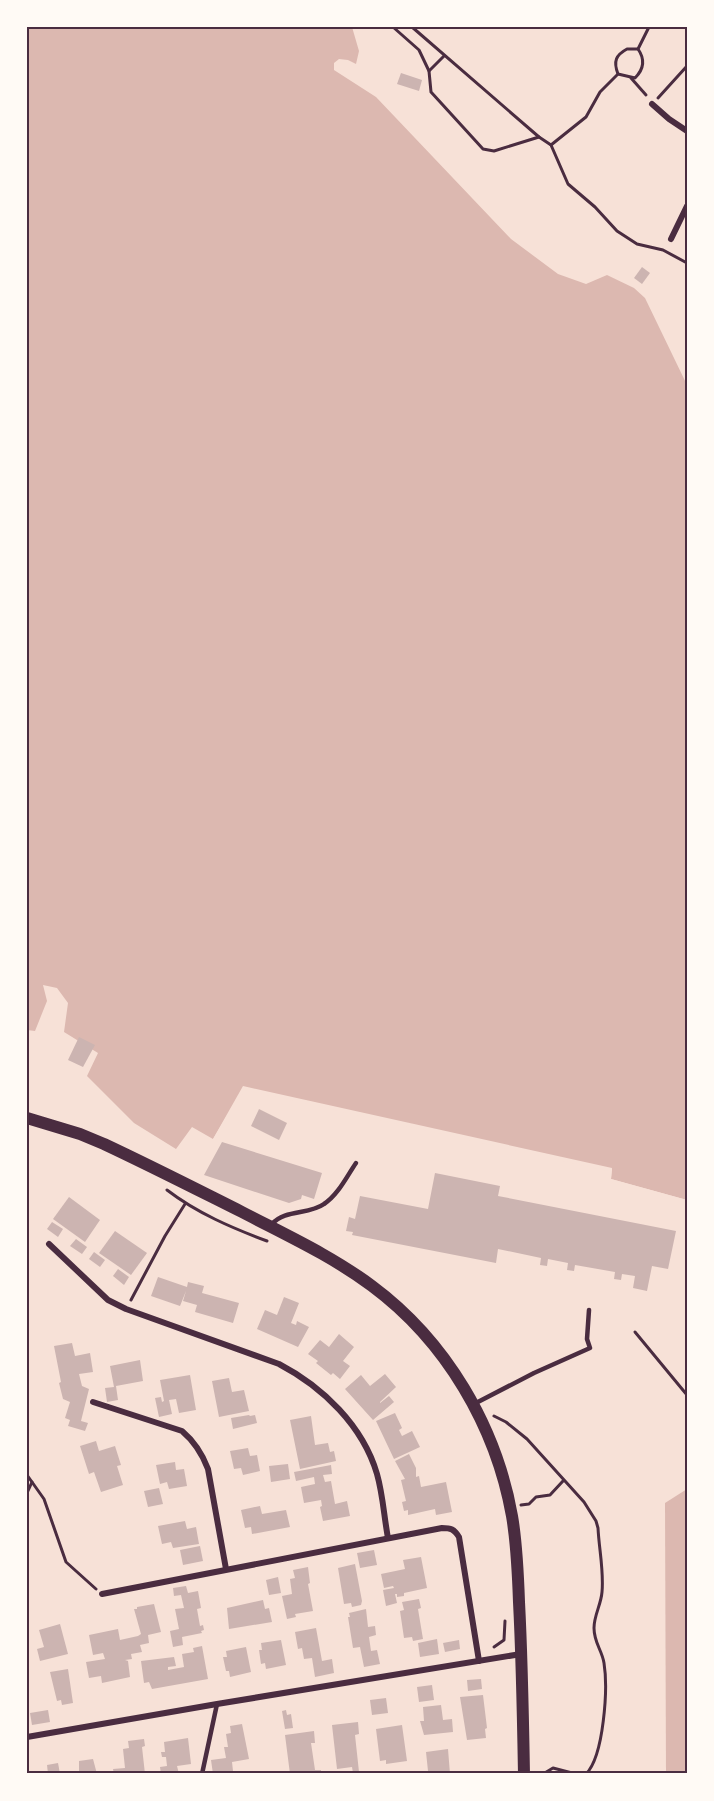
<svg xmlns="http://www.w3.org/2000/svg" width="714" height="1801" viewBox="0 0 714 1801" font-family="'PT Sans Narrow',sans-serif">
<rect width="100%" height="100%" fill="#f7e1d7"/>
<g fill="#dcb8b0">
<polygon points="27,27 352,27 359,51 356,64 348,60 339,59 334,63 334,70 376,97 511,239 558,274 586,284 607,275 634,288 645,298 687,385 687,1200 611,1179 612,1169 244,1087 213,1139 192,1127 176,1149 134,1123 87,1076 98,1053 64,1032 68,1003 57,988 43,985 47,1001 35,1031 27,1030"/>
<polygon points="687,1489 687,1774 666,1774 665,1503"/>
</g>
<polygon fill="#f7e1d7" points="243,1086 612,1168 611,1179 687,1200 687,1203 610,1182 608,1180 608,1171 245,1090 216,1140 213,1139"/>
<g fill="#ccb4b1">
<polygon points="401,73 422,80 419,91 397,84"/>
<polygon points="642,267 650,273 642,284 634,278"/>
<polygon points="79,1037 95,1045 83,1067 68,1060"/>
<polygon points="259,1109 287,1123 279,1140 251,1126"/>
<polygon points="222,1142 322,1173 314,1199 302,1195 301,1199 289,1203 204,1175"/>
<polygon points="435,1173 500,1186 498,1196 676,1231 668,1269 652,1266 647,1291 633,1288 635,1276 622,1274 621,1280 614,1279 615,1272 575,1265 574,1271 567,1270 568,1263 548,1259 547,1266 540,1265 541,1258 498,1249 496,1263 352,1235 353,1232 346,1231 349,1217 355,1219 360,1196 428,1209"/>
<polygon points="69,1197 100,1220 85,1242 53,1219"/>
<polygon points="52,1222 63,1229 58,1237 47,1229"/>
<polygon points="115,1231 147,1253 131,1275 99,1253"/>
<polygon points="76,1239 87,1247 82,1254 70,1246"/>
<polygon points="94,1252 105,1260 100,1267 89,1259"/>
<polygon points="118,1269 129,1277 124,1285 113,1276"/>
<polygon points="158,1277 187,1287 188,1282 204,1286 202,1293 239,1303 233,1323 195,1312 197,1305 183,1301 186,1291 180,1306 151,1296"/>
<polygon points="284,1297 299,1303 291,1323 296,1325 297,1321 309,1327 298,1347 257,1329 265,1310 277,1315"/>
<polygon points="339,1334 354,1347 343,1361 350,1366 340,1379 333,1373 331,1375 316,1363 318,1361 308,1354 320,1340 329,1347"/>
<polygon points="72,1343 75,1356 90,1353 93,1372 79,1374 82,1386 89,1389 81,1421 88,1423 85,1431 68,1426 70,1420 65,1418 70,1402 63,1399 59,1383 61,1382 54,1346"/>
<polygon points="140,1360 143,1381 116,1386 118,1400 107,1402 105,1388 114,1387 110,1366"/>
<polygon points="385,1374 396,1387 380,1402 380,1403 389,1396 394,1402 373,1420 345,1389 361,1375 370,1386"/>
<polygon points="190,1375 196,1410 179,1413 176,1399 169,1400 172,1414 159,1417 155,1398 161,1397 162,1402 164,1401 160,1380"/>
<polygon points="229,1378 232,1392 244,1390 249,1411 219,1417 212,1381"/>
<polygon points="395,1413 402,1428 399,1430 402,1436 412,1431 420,1447 394,1459 376,1421"/>
<polygon points="249,1415 250,1416 255,1415 257,1423 233,1429 231,1418"/>
<polygon points="311,1416 315,1445 328,1443 330,1452 334,1451 336,1461 300,1469 290,1420"/>
<polygon points="96,1441 99,1451 115,1446 121,1465 117,1466 123,1485 101,1492 94,1472 89,1474 80,1446"/>
<polygon points="248,1448 250,1456 257,1455 260,1471 243,1475 241,1468 234,1469 230,1451"/>
<polygon points="409,1454 416,1468 416,1477 419,1476 421,1487 446,1482 452,1512 436,1515 435,1509 408,1515 408,1510 404,1511 402,1502 406,1501 401,1480 405,1479 395,1461"/>
<polygon points="175,1462 176,1470 184,1469 187,1486 169,1489 167,1482 160,1484 156,1465"/>
<polygon points="288,1464 290,1479 271,1482 269,1466"/>
<polygon points="331,1465 332,1474 323,1475 325,1482 331,1481 335,1504 347,1501 350,1516 323,1521 320,1507 322,1506 321,1500 304,1503 301,1487 315,1484 314,1477 296,1481 294,1472"/>
<polygon points="159,1488 163,1504 148,1507 144,1491"/>
<polygon points="260,1506 262,1514 286,1510 290,1527 252,1534 251,1527 245,1528 241,1510"/>
<polygon points="185,1521 187,1529 196,1527 199,1544 173,1548 171,1542 162,1544 158,1526"/>
<polygon points="200,1546 203,1561 183,1565 180,1550"/>
<polygon points="374,1550 377,1565 360,1568 357,1553"/>
<polygon points="421,1557 427,1588 404,1593 404,1596 397,1597 397,1594 395,1594 397,1603 386,1606 383,1590 394,1588 393,1586 384,1588 381,1574 405,1569 403,1560"/>
<polygon points="355,1564 362,1601 361,1605 352,1607 351,1603 344,1604 338,1568"/>
<polygon points="308,1567 310,1583 308,1584 313,1611 295,1614 296,1617 287,1619 282,1596 292,1594 290,1579 295,1578 293,1570"/>
<polygon points="278,1577 281,1593 269,1595 266,1580"/>
<polygon points="186,1586 188,1593 198,1591 201,1608 197,1609 200,1626 203,1625 204,1630 201,1631 202,1633 182,1637 183,1645 173,1647 170,1631 179,1629 175,1609 184,1608 181,1595 174,1596 173,1588"/>
<polygon points="419,1599 421,1608 418,1609 423,1639 413,1641 412,1637 404,1638 400,1611 404,1610 402,1602"/>
<polygon points="263,1600 265,1609 269,1608 272,1622 229,1629 227,1608"/>
<polygon points="154,1604 161,1632 148,1635 149,1643 140,1645 142,1652 131,1654 132,1659 125,1660 128,1661 130,1677 102,1683 101,1676 89,1678 86,1662 105,1659 103,1653 93,1655 89,1635 118,1629 120,1640 138,1636 141,1634 134,1609 137,1609 137,1607"/>
<polygon points="366,1609 368,1627 375,1626 376,1635 369,1637 371,1651 377,1650 380,1664 364,1667 360,1647 353,1648 348,1617 350,1617 349,1613"/>
<polygon points="60,1624 68,1654 40,1661 37,1649 44,1647 39,1630"/>
<polygon points="316,1628 322,1661 332,1659 334,1673 315,1677 312,1658 304,1659 302,1648 298,1649 295,1632"/>
<polygon points="437,1639 439,1654 420,1657 418,1643"/>
<polygon points="281,1640 286,1665 266,1669 265,1663 261,1664 259,1650 262,1650 261,1643"/>
<polygon points="459,1640 460,1649 445,1652 443,1643"/>
<polygon points="202,1646 208,1679 152,1689 149,1682 144,1683 141,1661 174,1657 176,1666 168,1667 168,1670 184,1667 182,1654 194,1652 193,1648"/>
<polygon points="246,1647 251,1672 230,1677 229,1671 226,1671 223,1657 227,1657 226,1651"/>
<polygon points="68,1669 73,1703 62,1705 61,1700 57,1701 50,1672"/>
<polygon points="481,1679 482,1689 468,1691 467,1680"/>
<polygon points="432,1685 434,1700 419,1702 417,1687"/>
<polygon points="483,1695 487,1728 485,1729 486,1738 467,1740 460,1697"/>
<polygon points="386,1698 388,1713 372,1715 370,1700"/>
<polygon points="441,1705 443,1720 452,1719 453,1732 424,1735 420,1721 424,1721 423,1707"/>
<polygon points="48,1710 50,1722 32,1725 30,1713"/>
<polygon points="286,1710 287,1715 291,1714 293,1728 285,1729 282,1711"/>
<polygon points="358,1722 359,1734 355,1735 359,1772 353,1773 352,1767 337,1769 332,1725"/>
<polygon points="242,1724 249,1759 232,1762 233,1771 213,1774 211,1760 226,1758 224,1747 228,1747 226,1734 231,1733 230,1726"/>
<polygon points="402,1725 407,1761 386,1764 386,1760 380,1761 376,1729"/>
<polygon points="314,1731 315,1743 311,1743 315,1770 321,1770 321,1774 290,1774 285,1735"/>
<polygon points="188,1738 191,1764 177,1766 179,1774 161,1774 160,1767 167,1766 166,1757 162,1757 161,1752 165,1752 164,1742"/>
<polygon points="144,1739 145,1746 142,1747 145,1774 114,1774 113,1769 125,1768 123,1749 129,1748 128,1741"/>
<polygon points="448,1749 450,1774 426,1774 425,1771 428,1771 426,1752"/>
<polygon points="93,1759 97,1774 79,1774 79,1761"/>
<polygon points="58,1763 60,1774 48,1774 47,1765"/>
</g>
<g fill="none" stroke-linecap="round" stroke-linejoin="round">
<g stroke="#4a2c40" stroke-width="3">
<polyline points="393,27 419,50 429,71 431,92 483,149 494,151 539,137"/>
<polyline points="412,27 539,137 551,145 568,184 595,207 617,231 637,244 663,250 687,263"/>
<path d="M 627,49 L 638,49 C 645,59 644,69 635,78 L 618,74 C 613,61 616,55 627,49 Z"/>
<polyline points="638,49 649,27"/>
<polyline points="429,71 444,56"/>
<polyline points="631,78 646,95"/>
<polyline points="658,98 687,66"/>
<polyline points="551,145 586,117 600,92 618,74"/>
<path d="M 167,1190 C 197,1213 232,1228 267,1241"/>
<polyline points="131,1300 165,1236 185,1204"/>
<polyline points="635,1332 687,1395"/>
<path d="M 494,1416 L 506,1422 L 527,1439 L 584,1502 L 596,1521 L 598,1528 C 599,1549 604,1571 602,1592 C 601,1605 594,1615 594,1628 C 594,1643 602,1650 604,1663 C 608,1688 604,1756 586,1774"/>
<polyline points="27,1475 44,1499 66,1562 96,1589"/>
<polyline points="27,1493 32,1482"/>
<polyline points="521,1505 529,1504 536,1497 550,1495 563,1481"/>
<polyline points="494,1647 504,1640 505,1621"/>
<polyline points="543,1774 553,1768 576,1774"/>
</g>
<g stroke="#4a2c40" stroke-width="4.5">
<path d="M 272,1224 C 285,1209 309,1215 324,1204 C 338,1195 347,1176 356,1163"/>
<polyline points="474,1404 534,1373 590,1348 587,1339 589,1310"/>
<polyline points="202,1774 217,1704"/>
</g>
<g stroke="#4a2c40" stroke-width="6">
<polyline points="652,104 669,119 687,131"/>
<polyline points="671,239 687,206"/>
<path d="M 49,1244 L 108,1300 L 126,1309 L 279,1364 C 323,1387 363,1426 377,1474 C 383,1495 384,1517 388,1538"/>
<path d="M 93,1402 L 182,1431 C 195,1442 202,1453 208,1469 L 226,1569"/>
<path d="M 102,1594 L 442,1528 C 451,1528 454,1529 459,1537 L 479,1661"/>
<polyline points="27,1737 217,1704 521,1654"/>
</g>
<path stroke="#4a2c40" stroke-width="12" d="M 27,1118 L 80,1134 L 104,1144 C 151,1166 196,1189 242,1212 C 286,1235 332,1256 372,1286 C 446,1341 496,1426 512,1516 C 517,1545 518,1573 519,1602 C 522,1659 523,1717 524,1774"/>
</g>
<rect width="714" height="1801" fill="none" stroke="#fffaf5" stroke-width="57"/>
<rect x="28" y="28" width="658" height="1744" fill="none" stroke="#4a2c40" stroke-width="2"/>
</svg>
